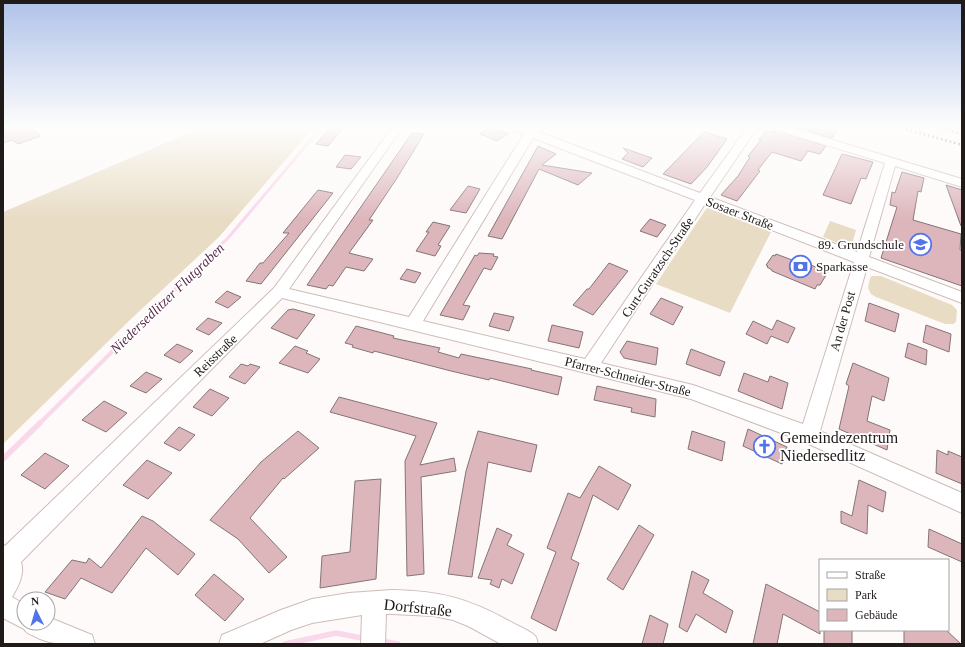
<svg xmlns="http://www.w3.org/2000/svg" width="965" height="647" viewBox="0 0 965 647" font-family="'Times New Roman',serif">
<rect width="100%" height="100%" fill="#fdfaf9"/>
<g fill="#e8dcc5">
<polygon points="201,128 313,128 219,237 131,319 3,444 3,212"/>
<polygon points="708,208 771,232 730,313 656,284 706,209"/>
<polygon points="830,221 856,230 851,248 823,237"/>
<polygon points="872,276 881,276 952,305 957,310 956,322 953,324 945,324 876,297 871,294 868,288 870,278"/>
</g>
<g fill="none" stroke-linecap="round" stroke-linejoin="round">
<polyline stroke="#fad8eb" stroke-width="3" points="210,255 228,238 321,128"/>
<polyline stroke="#fad8eb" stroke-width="4" points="39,424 211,254"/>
<g stroke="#fad8eb" stroke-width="5.5">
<polyline points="3,459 40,423"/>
<polyline points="381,641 398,644"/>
<polyline points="285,644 336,633 367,639"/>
</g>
</g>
<g fill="#ddb6bc" stroke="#847476">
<polygon points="3,128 30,128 41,136 18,144 12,140 3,143"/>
<polygon points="330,128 343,128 328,146 316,144"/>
<polygon points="489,128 492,128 508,134 497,141 480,134"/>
<polygon points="775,128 777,131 826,146 820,154 808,151 801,161 772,152 758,170 760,171 737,201 721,195 738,176 750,157 748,156 761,140 759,140 766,131 774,133"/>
<polygon points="799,128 838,128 832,138"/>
<polygon points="704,132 727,139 707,167 691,184 663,174"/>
<polygon points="412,133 424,134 397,178 369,220 373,220 349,253 373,259 364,271 346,267 333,286 329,285 326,289 307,285"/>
<polygon points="538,146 556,154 542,165 592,173 578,185 539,169 502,239 488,236"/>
<polygon points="623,148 652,158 643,167 622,159 628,153"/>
<polygon points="842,154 873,162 866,179 861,178 851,204 823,195"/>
<polygon points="345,155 361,157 351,169 336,167"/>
<polygon points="902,172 924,178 921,192 918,191 913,220 961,234 960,250 962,250 962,286 881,258 897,207 890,205 892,192 895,193"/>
<polygon points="946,185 962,190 962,226 961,226"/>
<polygon points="468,186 480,189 466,213 450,210"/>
<polygon points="318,190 333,193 261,284 246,281 260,263 263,263 289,233 283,233"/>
<polygon points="650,219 666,225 657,237 640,231"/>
<polygon points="433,222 450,226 438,245 441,246 435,256 416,251 429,232 426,232"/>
<polygon points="479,253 494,254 493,256 498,257 491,270 484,268 463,305 470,306 463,320 440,315 475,255 477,256"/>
<polygon points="776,254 795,261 796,259 828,272 820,285 817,285 815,289 772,271 772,270 767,267 768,266 766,265 773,255 775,256"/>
<polygon points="609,263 628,271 593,315 573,305 587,289 589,289"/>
<polygon points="407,269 421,273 415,283 400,279"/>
<polygon points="227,291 241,297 228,308 215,302"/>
<polygon points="661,298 683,307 673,325 650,314"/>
<polygon points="869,303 899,314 895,332 865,321"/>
<polygon points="293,309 315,315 297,339 271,328 288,310"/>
<polygon points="494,313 514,317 509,331 489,326"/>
<polygon points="208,318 222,323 209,335 196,329"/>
<polygon points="777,320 795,328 788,343 771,336 767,344 746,334 753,321 772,330"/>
<polygon points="552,325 583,332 579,348 548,341"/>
<polygon points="926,325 951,334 949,352 923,342"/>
<polygon points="356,326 394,336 393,338 440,348 438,352 459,358 461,354 532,369 531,370 562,377 558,395 490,378 489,380 451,371 374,351 373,353 352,347 353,345 345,343"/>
<polygon points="627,341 658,348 656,365 624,358 620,352"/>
<polygon points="908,343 927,350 926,365 905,357"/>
<polygon points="177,344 193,351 180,363 164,355"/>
<polygon points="295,346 308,351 306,353 320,359 308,373 279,363"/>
<polygon points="691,349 725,362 720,376 686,364"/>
<polygon points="853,363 889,378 884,401 872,396 867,421 890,430 887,450 839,429 849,386 846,384"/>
<polygon points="241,364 248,366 250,364 260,367 245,384 229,377"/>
<polygon points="146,372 162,379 146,393 130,386"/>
<polygon points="744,373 768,382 770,376 788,383 782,409 738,391"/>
<polygon points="597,386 656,399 655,417 631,412 632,408 594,400"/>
<polygon points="210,389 229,398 212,416 193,407"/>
<polygon points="339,397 437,423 420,465 454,458 456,471 421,477 424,574 407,576 405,461 416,436 330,412"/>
<polygon points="104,401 127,413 106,432 82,420"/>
<polygon points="179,427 195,435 180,451 164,443"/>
<polygon points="748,429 787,447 782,464 743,446"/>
<polygon points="298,431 319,448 284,479 283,478 250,518 287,557 269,573 238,539 210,520 261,462"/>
<polygon points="478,431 537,445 531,472 488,462 472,577 448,574 466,471"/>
<polygon points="692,431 725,442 722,461 688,449"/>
<polygon points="937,450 948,455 948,451 962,457 962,484 936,473"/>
<polygon points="45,453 69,466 45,489 21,475"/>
<polygon points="147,460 172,473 148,499 123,485"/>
<polygon points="599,466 631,485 618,510 593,495 571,559 579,563 556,631 531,618 556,552 547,548 568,493 580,498"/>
<polygon points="381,479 376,579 320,588 322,556 350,552 355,481"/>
<polygon points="859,480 886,492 883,512 868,505 867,534 841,523 841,511 852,516"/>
<polygon points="142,516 153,521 195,554 178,575 146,548 112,593 81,578 65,599 45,592 72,560 86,563 89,558 101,568"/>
<polygon points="639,525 654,535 623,590 607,579"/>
<polygon points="497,528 512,535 507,545 524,554 512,584 502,579 499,588 490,584 492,580 478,578"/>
<polygon points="929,529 962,544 962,562 928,547"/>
<polygon points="692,571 709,580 703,593 733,611 726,633 696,614 687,632 679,627"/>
<polygon points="214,574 244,599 225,621 195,595"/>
<polygon points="766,584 820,612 820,634 783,614 777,644 753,644"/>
<polygon points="650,615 668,624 663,644 642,644"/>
<rect x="824" y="630" width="28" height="14"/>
<polygon points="904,630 946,630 961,644 904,644"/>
</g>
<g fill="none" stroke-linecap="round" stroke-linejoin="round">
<defs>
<g id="minor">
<path d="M 392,128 L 402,128 L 289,289 L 409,317 L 524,134 L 514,130 L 513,128 L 543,128 L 539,132 L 700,193 L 747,128 L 757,128 L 710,197 L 857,252 L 885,163 L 777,130 L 776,128 L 793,128 L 962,179 L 962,187 L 895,166 L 869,257 L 962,292 L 962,303 L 867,267 L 820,431 L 962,493 L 962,513 L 802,441 L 691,399 L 282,298 L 21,562 C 25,574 18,587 12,597 L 24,604 L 24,623 L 48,623 L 48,617 L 92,635 L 95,644 C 74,644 54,647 34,636 C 30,634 26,633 24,629 L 3,618 L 3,545 L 5,546 L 274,288 ZM 533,138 L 695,200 L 585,359 L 423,321 ZM 705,204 L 854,262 L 803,424 L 693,385 L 601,363 Z"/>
<path d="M 392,590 C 441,591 468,598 511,622 C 516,625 531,631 535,636 C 537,637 537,642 538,644 L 501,644 L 468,626 L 453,620 L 434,616 L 392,614 L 386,614 L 385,644 L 361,644 L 362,615 L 312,623 L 291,630 L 260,644 L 219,644 L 222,635 L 281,610 L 312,599 L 349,593 Z"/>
</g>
</defs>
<use href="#minor" stroke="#cebdb9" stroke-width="2"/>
<use href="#minor" fill="#fff" fill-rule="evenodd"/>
<g stroke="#403a39" stroke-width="2.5" stroke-dasharray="1.5 3" stroke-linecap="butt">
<polyline points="902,128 962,145"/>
<polyline points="939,128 962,134"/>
</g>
</g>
<linearGradient id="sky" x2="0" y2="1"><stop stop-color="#afc2e9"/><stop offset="0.58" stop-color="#fefdfc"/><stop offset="1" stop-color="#fefdfc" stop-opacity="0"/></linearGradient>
<rect width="965" height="219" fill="url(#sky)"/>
<defs>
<symbol id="school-ring" viewBox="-11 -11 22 22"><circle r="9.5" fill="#fff" stroke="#5374e8" stroke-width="1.5"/><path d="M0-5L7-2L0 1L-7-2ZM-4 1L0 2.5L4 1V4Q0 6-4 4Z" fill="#5374e8"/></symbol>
<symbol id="bank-ring" viewBox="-11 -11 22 22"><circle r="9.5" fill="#fff" stroke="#5374e8" stroke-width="1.5"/><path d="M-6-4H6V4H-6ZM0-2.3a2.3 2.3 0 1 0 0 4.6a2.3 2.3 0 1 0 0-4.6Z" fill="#5374e8"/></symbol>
<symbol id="church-ring" viewBox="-11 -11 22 22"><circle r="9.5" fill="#fff" stroke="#5374e8" stroke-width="1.5"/><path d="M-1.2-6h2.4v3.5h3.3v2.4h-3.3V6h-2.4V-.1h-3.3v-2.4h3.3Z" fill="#5374e8"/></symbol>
</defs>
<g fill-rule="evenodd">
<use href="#school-ring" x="908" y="232" width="25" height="25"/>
<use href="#bank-ring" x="788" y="254" width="25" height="25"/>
<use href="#church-ring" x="752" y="434" width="25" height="25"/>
</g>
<g text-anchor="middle" stroke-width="3.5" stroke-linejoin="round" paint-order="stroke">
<g font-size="13" fill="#201a19" stroke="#fff">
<text transform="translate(740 213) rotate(21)" y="5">Sosaer Straße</text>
<text transform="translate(657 267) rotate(-56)" y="5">Curt-Guratzsch-Straße</text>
<text transform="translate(842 321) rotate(-74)" y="5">An der Post</text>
<text transform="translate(215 355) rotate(-44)" y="5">Reisstraße</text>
<text transform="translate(628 376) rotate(14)" y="5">Pfarrer-Schneider-Straße</text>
</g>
<g font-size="13" fill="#201a19" stroke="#fff" text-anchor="end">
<text x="904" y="249">89. Grundschule</text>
<text x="816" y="271" text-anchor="start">Sparkasse</text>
</g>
<g font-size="14" font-style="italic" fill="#572b47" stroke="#fff">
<text transform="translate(167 298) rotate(-44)" y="5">Niedersedlitzer Flutgraben</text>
</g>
<g font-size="16" fill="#201a19" stroke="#fff" text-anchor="start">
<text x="780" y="443">Gemeindezentrum<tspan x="780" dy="18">Niedersedlitz</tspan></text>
</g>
<g font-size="16" fill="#201a19" stroke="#fff">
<text transform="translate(418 607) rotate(6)" y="6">Dorfstraße</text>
</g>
</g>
<rect width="965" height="647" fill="none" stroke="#201a19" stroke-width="8"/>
<rect x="819" y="559" width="130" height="72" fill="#ffffff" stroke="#a6a3a3"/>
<rect x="827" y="572" width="20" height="6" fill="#ffffff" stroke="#a6a3a3"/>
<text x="855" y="579" font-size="12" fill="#201a19">Straße</text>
<rect x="827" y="589" width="20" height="12" fill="#e8dcc5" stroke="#a6a3a3"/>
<text x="855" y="599" font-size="12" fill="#201a19">Park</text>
<rect x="827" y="609" width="20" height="12" fill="#ddb6bc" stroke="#a6a3a3"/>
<text x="855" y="619" font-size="12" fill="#201a19">Gebäude</text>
<g transform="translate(36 611) rotate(355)"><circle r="19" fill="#ffffff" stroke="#a6a3a3"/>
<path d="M0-3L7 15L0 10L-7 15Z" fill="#5374e8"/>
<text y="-6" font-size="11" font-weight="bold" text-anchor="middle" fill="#201a19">N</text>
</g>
</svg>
